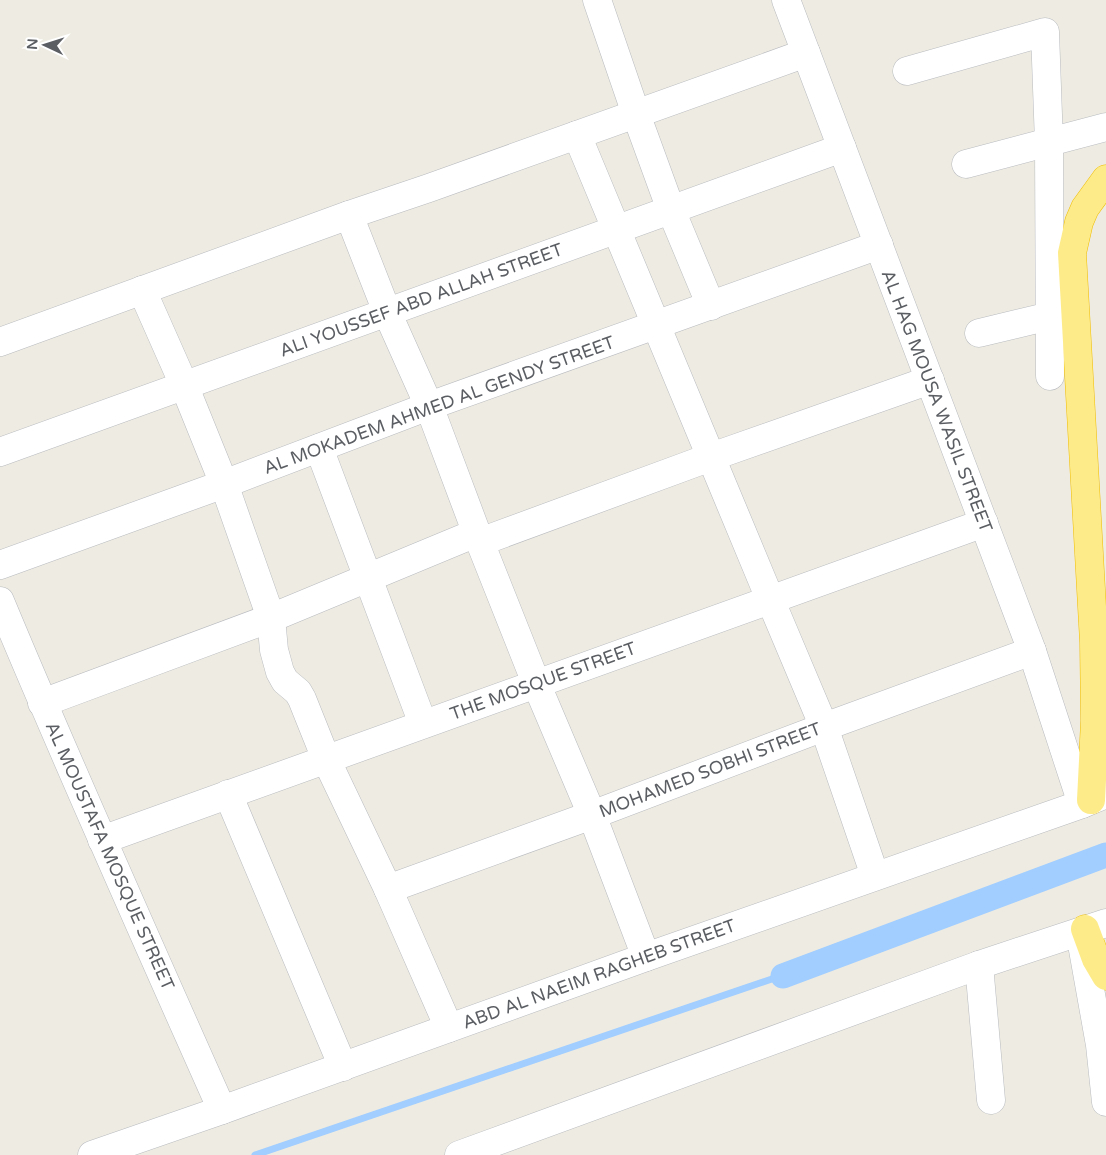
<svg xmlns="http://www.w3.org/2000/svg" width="1106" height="1155" viewBox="0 0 1106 1155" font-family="'Varela Round',sans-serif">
<rect width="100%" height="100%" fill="#eeece2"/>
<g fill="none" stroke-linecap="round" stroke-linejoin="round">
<polyline stroke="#a1cdff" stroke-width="7" points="255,1155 807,967"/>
<polyline stroke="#a1cdff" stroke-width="25" points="783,976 1106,855"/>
<defs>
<g id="minor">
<polyline points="597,0 636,114 671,210 711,306"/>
<polyline points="786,0 1032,651 1082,804"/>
<polyline points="907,71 1045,32 1049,143 1050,376"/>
<polyline points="577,135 770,599 824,727 875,876"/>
<polyline points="966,164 1106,127"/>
<polyline points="349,215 387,312 429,406 480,542 536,683 592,815 646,957"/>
<polyline points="142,290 184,385 224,484 271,618 274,650 280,672 285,681 298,692 302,699 326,759 388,889 449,1028"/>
<polyline points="979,333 1050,316"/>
<polyline points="0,342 349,215 429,188 806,53"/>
<polyline points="319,448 423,724"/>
<polyline points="0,452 842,148"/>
<polyline points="480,542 711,457 930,380"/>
<polyline points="0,565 224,484 429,406 879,245"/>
<path d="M 0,601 C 71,772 147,941 222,1110"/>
<polyline points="42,703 271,618 476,533"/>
<polyline points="228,794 343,1067"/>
<polyline points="102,840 984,523"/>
<polyline points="388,889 592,815 824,727 1032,651"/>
<polyline points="1080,933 1100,1045 1106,1102"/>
<polyline points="979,965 991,1100"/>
<polyline points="92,1155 222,1110 646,957 1082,804 1106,794"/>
<polyline points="459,1155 979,965 1106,923"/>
</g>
<g id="highway">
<polyline points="1091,800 1095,721 1094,642 1072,253 1079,222 1085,208 1106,179"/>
<polyline points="1085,929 1096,959 1106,976"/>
</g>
</defs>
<use href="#minor" stroke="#b8babf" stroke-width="29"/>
<use href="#highway" stroke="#f0bd00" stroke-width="29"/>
<use href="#minor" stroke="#fff" stroke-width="28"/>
<use href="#highway" stroke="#fdeb8a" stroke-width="28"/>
</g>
<g text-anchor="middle" stroke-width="4.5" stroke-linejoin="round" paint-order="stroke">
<g font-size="18" fill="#5b5e63" stroke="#fff">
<text transform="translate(421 300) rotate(-20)" y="6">ALI YOUSSEF ABD ALLAH STREET</text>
<text transform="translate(937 401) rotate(69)" y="6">AL HAG MOUSA WASIL STREET</text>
<text transform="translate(439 405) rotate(-20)" y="6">AL MOKADEM AHMED AL GENDY STREET</text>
<text transform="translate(543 681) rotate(-20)" y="6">THE MOSQUE STREET</text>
<text transform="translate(710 770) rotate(-21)" y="6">MOHAMED SOBHI STREET</text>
<text transform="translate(110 856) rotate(66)" y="6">AL MOUSTAFA MOSQUE STREET</text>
<text transform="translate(599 974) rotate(-20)" y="6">ABD AL NAEIM RAGHEB STREET</text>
</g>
</g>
<g transform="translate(45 45) rotate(274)" stroke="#ffffff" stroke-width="4" paint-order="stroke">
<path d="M0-4L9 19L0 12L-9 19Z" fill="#5b5e63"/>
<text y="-8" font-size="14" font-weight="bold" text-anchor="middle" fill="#5b5e63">N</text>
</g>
</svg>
